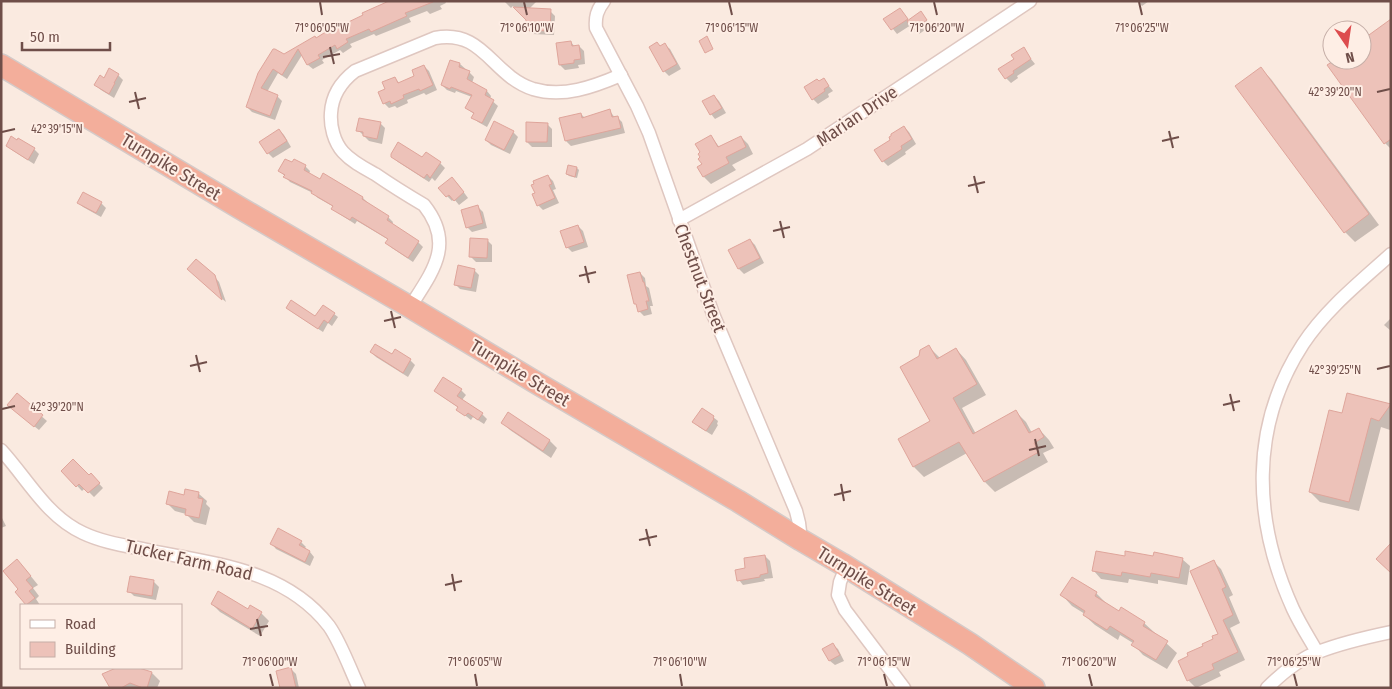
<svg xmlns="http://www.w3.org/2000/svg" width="1392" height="689" viewBox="0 0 1392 689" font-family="'Fira Sans Condensed',sans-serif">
<rect width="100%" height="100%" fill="#faeae0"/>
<g fill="#0003">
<polygon points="392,1 445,1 446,3 440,6 442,9 430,14 427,11 409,18 411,22 376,36 374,34 350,44 352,47 343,53 340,50 322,60 324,63 313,69 308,65 302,55 287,79 278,73 267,92 277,96 282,101 275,120 252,112 247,107 260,74 284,56"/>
<polygon points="504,1 537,1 529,9 550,11 555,16 554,35 532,34 527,29 527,20 513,6 511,8"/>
<polygon points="1137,1 1149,1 1142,6"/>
<polygon points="900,9 909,21 925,18 931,26 919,34 911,25 897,34 885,19"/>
<polygon points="1391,21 1391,149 1385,143 1337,60 1362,60 1362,42"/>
<polygon points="571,42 575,47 579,46 584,51 585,64 578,65 579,68 565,70 560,65"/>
<polygon points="665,45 670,49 681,69 669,76 664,71 660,47"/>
<polygon points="1023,49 1035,64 1017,76 1018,78 1011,83 1006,78 1015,59"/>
<polygon points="451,61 460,64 469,72 474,77 472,83 487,91 491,96 490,99 498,106 487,127 478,122 473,117 474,114 466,108 472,97 456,91 455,93 447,90 442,85"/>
<polygon points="424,66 429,71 437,90 426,95 424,93 407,100 408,103 397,108 395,106 389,108 384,103 386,89 395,78 400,84 416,77"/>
<polygon points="1261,69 1271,79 1379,225 1355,242 1345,232"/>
<polygon points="118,75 123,80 114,98 101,90 96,85 104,79"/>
<polygon points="824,80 833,91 828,94 829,97 818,104 813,99 819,83"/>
<polygon points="714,96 719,101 726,113 715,119 711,114"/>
<polygon points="610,111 615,118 617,117 622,122 625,133 571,146 566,141 581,114 585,118"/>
<polygon points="380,123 385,128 382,144 369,141 358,130"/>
<polygon points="495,123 513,132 518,137 510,154 491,145 486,140"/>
<polygon points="547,124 552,129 552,147 532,147 527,142"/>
<polygon points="904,127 909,132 916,144 905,152 906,154 888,166 883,161 892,140"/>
<polygon points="279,130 284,135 291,147 273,158 268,153"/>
<polygon points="711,136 720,148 741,137 748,144 753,154 732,165 736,170 711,184 704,177 699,167 703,164"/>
<polygon points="18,140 34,149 39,154 34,164 12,150 7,145 17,141"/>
<polygon points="392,157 423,159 440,163 445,168 435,181 432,178 429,182 398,162"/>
<polygon points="295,161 305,166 310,171 309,174 321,180 324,175 363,198 368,203 388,217 393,222 392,225 418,242 423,247 413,262 392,248 387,243 389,240 357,221 355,224 338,213 333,209 334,207 318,198 313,193 290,182 280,171 293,164"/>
<polygon points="569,166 577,168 579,170 577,178 569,176 567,174"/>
<polygon points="548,176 553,181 556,189 553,190 559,203 543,210 538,205 536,194"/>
<polygon points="457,183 468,198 459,205 454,199 452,201 447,196"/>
<polygon points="79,203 101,203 106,208 101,217 83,207"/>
<polygon points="478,207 483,212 487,228 472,232 467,227"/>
<polygon points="578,226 583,231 588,247 572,252 568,248 562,232"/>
<polygon points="487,240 492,245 492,262 476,262 471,257"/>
<polygon points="750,240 755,245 764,263 744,274 739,269 730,251"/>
<polygon points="474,270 479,275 476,292 460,289 455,284"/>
<polygon points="640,273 645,278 646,286 649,288 653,306 650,306 652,314 644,316 639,311 638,306 635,303"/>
<polygon points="193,274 214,276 219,282 226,302"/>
<polygon points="292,312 315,318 334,314 338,317 332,326 328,323 323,332"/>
<polygon points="1391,318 1391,331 1384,325"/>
<polygon points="929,347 940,358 956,349 966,360 986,395 962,408 976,434 1016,412 1026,422 1032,433 1039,429 1049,440 1054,448 1043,453 1048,462 995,492 985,482 967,453 924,477 914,467 932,421 920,357"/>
<polygon points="371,352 410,360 415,365 408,377 376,357"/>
<polygon points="435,390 461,390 466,395 462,400 482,414 487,419 484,424 473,417 471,420 458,410 459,408 440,395"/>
<polygon points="17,395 47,421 39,430 14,410"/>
<polygon points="1390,405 1391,429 1390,430 1381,427 1359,511 1320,502 1310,492 1343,415"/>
<polygon points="713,417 718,421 717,424 718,425 712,435 699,427 694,422"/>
<polygon points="502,422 529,426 550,441 557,448 551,458 510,430"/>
<polygon points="63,471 89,477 91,475 103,488 94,497 85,488 82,491"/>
<polygon points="186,490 199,494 207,501 206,504 210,508 206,525 194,522 186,514 175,511 167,503 185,496"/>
<polygon points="1,516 6,526 1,528"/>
<polygon points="301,542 306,547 304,549 310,552 314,557 310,566 276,549 272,544"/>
<polygon points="765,556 770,561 773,578 764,579 765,581 743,585 739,580 747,569"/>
<polygon points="1126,557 1182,559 1190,566 1187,585 1158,580 1158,584 1129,579 1128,583 1101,579 1094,571"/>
<polygon points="1214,562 1221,569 1233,595 1229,597 1240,623 1230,628 1245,660 1219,672 1221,676 1196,688 1188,680 1205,647 1219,634"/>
<polygon points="25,569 38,585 33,588 39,596 36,599 40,605 27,605 16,592 19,590"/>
<polygon points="154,582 159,587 156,600 134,596 129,591"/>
<polygon points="1096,593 1106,603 1120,613 1122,609 1144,623 1177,653 1167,669 1143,655 1133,644 1133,643 1120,635 1118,640 1095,625 1084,615 1085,614 1072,606 1062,595"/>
<polygon points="212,604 261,613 269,621 260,636 220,612"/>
<polygon points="833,645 838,649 844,661 835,665 830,661"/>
<polygon points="119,668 136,668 152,673 160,681 157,688 111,688 104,675"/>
<polygon points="291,669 296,674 299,688 281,688"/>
</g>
<g fill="#edc2b9" stroke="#dfa59b">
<polygon points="389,1 433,2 405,13 407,16 371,32 369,29 346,39 348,42 337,49 335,45 318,55 320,58 307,65 298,49 282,75 273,69 261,88 278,95 270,116 246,107 258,73 273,49 275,49 284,54 315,36 316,38 337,25 338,27 363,15 362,13"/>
<polygon points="513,7 551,9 550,31 526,30 526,20"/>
<polygon points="900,8 908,19 891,30 883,19"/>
<polygon points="921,11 927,20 913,30 907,21"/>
<polygon points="1391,19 1391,139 1384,144 1327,65 1335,60 1362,60 1362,40"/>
<polygon points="707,36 713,49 705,53 699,41"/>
<polygon points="571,41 572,46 579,45 581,59 574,60 574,63 559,65 556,43"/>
<polygon points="657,42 660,46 665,43 677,64 663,72 649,47"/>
<polygon points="1024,47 1031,59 1013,71 1014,73 1005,79 998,69 1014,59 1011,55"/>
<polygon points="450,60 460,63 459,67 470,71 467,79 487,90 485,95 494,100 482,123 471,118 474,113 465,108 472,95 451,87 450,89 441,85"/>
<polygon points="424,65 433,85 420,91 419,89 403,95 404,98 391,104 390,101 383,104 378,92 385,89 382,82 395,77 398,83 414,76 412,70"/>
<polygon points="1261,67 1369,214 1344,233 1235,86"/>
<polygon points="109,68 119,74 114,83 115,83 109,94 94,85 100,75 104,78"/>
<polygon points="824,78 829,86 824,89 825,91 812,100 804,87 817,79 819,81"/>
<polygon points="714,95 722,108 710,115 702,101"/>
<polygon points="610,109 612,117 618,116 621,128 565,141 559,118 581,113 582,118"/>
<polygon points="359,118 381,122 377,139 363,136 363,132 356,131"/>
<polygon points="494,121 514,131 504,150 485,140"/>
<polygon points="526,122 548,123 547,142 526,142"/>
<polygon points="904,126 912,139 901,146 902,149 882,162 874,150 890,140 889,137 891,136 891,134"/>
<polygon points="279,129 287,141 267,154 259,142"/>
<polygon points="711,135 718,147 741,136 746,147 726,157 729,163 703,177 697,167 702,164 698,159 700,157 698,154 700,152 695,144"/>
<polygon points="11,136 17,140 18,138 35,148 28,160 6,146"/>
<polygon points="398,142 422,157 426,152 441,162 430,178 427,174 424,178 391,157 391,154"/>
<polygon points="285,159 292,162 294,159 306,165 304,170 320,179 323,173 363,197 362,199 389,216 387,220 419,241 408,258 385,243 388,239 352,217 350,220 331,209 333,206 311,193 312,191 283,177 285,175 278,171"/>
<polygon points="568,165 577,167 575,177 566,174"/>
<polygon points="548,175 552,184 549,185 555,198 537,206 532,194 535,193 531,185 534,184 533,181"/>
<polygon points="452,177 464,192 454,201 449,195 446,197 438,188"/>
<polygon points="83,192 102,202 96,213 77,203"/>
<polygon points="478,205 483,223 466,228 461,210"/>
<polygon points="578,225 584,242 566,248 560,231"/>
<polygon points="470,238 488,239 487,258 469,257"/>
<polygon points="750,239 760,258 738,269 728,250"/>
<polygon points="196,259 215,275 222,300 187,269"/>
<polygon points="458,265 475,269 471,288 454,285"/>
<polygon points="640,272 643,282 644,282 649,301 646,301 648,309 638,312 636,304 634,304 627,275"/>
<polygon points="291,300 315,316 323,305 335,313 328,323 324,320 318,329 286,308"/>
<polygon points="375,344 392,354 395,349 411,359 403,373 370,352"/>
<polygon points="929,345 937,359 956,348 977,384 953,398 973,434 1016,410 1029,433 1039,428 1044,437 1034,443 1039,452 984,482 959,442 913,467 898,439 930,421 900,367 919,356 920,350"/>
<polygon points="443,377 462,389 457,396 483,413 478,420 468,413 465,416 456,410 458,407 434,391"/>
<polygon points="17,393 43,415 34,427 7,405"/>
<polygon points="1347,393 1391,404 1379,421 1371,418 1349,502 1309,492 1329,410 1342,413"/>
<polygon points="702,408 714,416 713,418 714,419 706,431 692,422"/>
<polygon points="508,412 550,440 543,451 501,423"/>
<polygon points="73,459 89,475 91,473 100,483 88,493 79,484 76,487 61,471"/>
<polygon points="185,489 199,492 198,498 203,499 199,518 185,515 186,509 166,504 169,491 184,495"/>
<polygon points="278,528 302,541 299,545 310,551 305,562 270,544"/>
<polygon points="1391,543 1391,573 1376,559"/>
<polygon points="1096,551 1125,556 1125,551 1153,556 1154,552 1183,558 1179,578 1151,573 1150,577 1122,572 1121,576 1092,571"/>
<polygon points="765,555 768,573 760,575 760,577 737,581 735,570 745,568 744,558"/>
<polygon points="17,559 31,576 26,580 33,588 29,591 35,598 26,605 15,592 18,589 3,571"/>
<polygon points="1214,560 1226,587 1222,589 1233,615 1223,620 1238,652 1212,664 1214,669 1187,681 1178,661 1188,656 1187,653 1203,646 1202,644 1213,639 1212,636 1218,634 1190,571"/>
<polygon points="130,576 154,580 152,596 127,592"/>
<polygon points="1072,577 1097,592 1095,596 1119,611 1121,607 1145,622 1143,626 1168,641 1156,660 1131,645 1134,641 1110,626 1107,630 1083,615 1085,611 1060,595"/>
<polygon points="218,591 248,609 250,605 262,612 252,629 211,604"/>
<polygon points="833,643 840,655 829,661 822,649"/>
<polygon points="291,667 296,688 280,688 276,671"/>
<polygon points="116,668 139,668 152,672 147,688 143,688 130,683 121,688 110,688 102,674"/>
</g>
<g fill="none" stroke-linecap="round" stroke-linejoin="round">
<defs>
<g id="minor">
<path d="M 604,1 C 597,10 595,17 596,28 L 637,106 L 649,133 L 713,314 L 796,511 L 799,523 L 801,540"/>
<polyline points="679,220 807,149 1030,1"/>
<path d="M 410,307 C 433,271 455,244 424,205 C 407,195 391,185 375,174 C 364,168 352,162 343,152 C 334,142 330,126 331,113 C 332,95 342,81 355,71 L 435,38 C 484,29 491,75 533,89 C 563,98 593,87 621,75"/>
<path d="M 1,450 C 27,478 46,516 83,533 C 104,543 129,546 152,551 C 216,564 286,570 329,626 C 341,643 350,669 359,688"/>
<polyline points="846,567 840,582 838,595 845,610 904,688"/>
<path d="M 1317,652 C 1309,638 1300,624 1293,609 C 1253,521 1249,427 1303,344 C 1326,309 1360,282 1391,254"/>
<path d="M 1267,688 C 1281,674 1299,659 1318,652 C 1341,643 1367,637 1391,632"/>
</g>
<polyline id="trunk" points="1,65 240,208 410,307 535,382 738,501 801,540 842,564 970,644 1034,688"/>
</defs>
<use href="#minor" stroke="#dfc7c0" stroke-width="15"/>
<use href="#trunk" stroke="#d4cac8" stroke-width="24"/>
<use href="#minor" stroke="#fff" stroke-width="12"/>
<use href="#trunk" stroke="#f3ae9b" stroke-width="21"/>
</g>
<path fill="none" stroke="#6f4e49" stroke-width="2" d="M 320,2 L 322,15M 524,2 L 527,15M 729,2 L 732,15M 934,2 L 937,15M 1139,2 L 1142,15M 330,47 L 334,64M 323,57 L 340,54M 135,92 L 139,109M 1377,92 L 1390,89M 129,102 L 146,98M 1169,131 L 1173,148M 2,132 L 15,129M 1162,141 L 1179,137M 974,176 L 978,193M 968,186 L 985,182M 780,221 L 784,238M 773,231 L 790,227M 585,266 L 589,283M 579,276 L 596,272M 391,311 L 395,328M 384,321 L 401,317M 196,355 L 200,372M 190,366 L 207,362M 1377,369 L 1390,366M 1230,394 L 1234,411M 1223,405 L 1240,401M 2,409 L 15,406M 1035,439 L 1039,456M 1029,450 L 1046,446M 841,484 L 844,501M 834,495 L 851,491M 646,529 L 650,546M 639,540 L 657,536M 452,574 L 455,591M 445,585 L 462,581M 257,619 L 261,636M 250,629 L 268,626M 270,674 L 273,686M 475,674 L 477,686M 680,674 L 682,686M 884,674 L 887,686M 1089,674 L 1092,686M 1294,674 L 1297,686"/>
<g text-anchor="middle" stroke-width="4" stroke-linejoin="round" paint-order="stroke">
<g font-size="18" fill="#6f4e49" stroke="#feeee5">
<text transform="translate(857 116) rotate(-34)" y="6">Marian Drive</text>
<text transform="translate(171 167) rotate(31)" y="6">Turnpike Street</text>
<text transform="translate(700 278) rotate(69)" y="6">Chestnut Street</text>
<text transform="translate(520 373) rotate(31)" y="6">Turnpike Street</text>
<text transform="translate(189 560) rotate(13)" y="6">Tucker Farm Road</text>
<text transform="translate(867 581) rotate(32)" y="6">Turnpike Street</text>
</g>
</g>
<g font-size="12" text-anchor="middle" fill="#6f4e49" stroke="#feeee5" stroke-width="4" stroke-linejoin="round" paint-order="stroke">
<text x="322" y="32">71°06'05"W</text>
<text x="527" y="32">71°06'10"W</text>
<text x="732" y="32">71°06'15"W</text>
<text x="937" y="32">71°06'20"W</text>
<text x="1142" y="32">71°06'25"W</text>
<text x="1335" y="96">42°39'20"N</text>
<text x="57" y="133">42°39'15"N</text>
<text x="1335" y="374">42°39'25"N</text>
<text x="57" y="411">42°39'20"N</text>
<text x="270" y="666">71°06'00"W</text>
<text x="475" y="666">71°06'05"W</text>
<text x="680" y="666">71°06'10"W</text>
<text x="884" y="666">71°06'15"W</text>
<text x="1089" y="666">71°06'20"W</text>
<text x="1294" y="666">71°06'25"W</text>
</g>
<rect width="1392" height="689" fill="none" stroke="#6f4e49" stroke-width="5"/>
<rect x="20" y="604" width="162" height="65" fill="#feeee5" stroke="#c5aea7"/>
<rect x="30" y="620" width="25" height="8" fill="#ffffff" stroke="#c5aea7"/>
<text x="65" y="629" font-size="15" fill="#6f4e49">Road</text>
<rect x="30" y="642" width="25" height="15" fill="#edc2b9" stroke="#c5aea7"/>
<text x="65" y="654" font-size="15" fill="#6f4e49">Building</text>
<g transform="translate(1347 45) rotate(167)"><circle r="24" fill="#feeee5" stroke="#c5aea7"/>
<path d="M0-4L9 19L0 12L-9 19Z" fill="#dd4c4e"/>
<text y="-8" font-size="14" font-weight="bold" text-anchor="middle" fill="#6f4e49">N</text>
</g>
<path d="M22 42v8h88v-8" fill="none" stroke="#6f4e49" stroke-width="2.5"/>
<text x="30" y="42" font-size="15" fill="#6f4e49" stroke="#feeee5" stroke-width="4" paint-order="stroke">50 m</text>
</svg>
